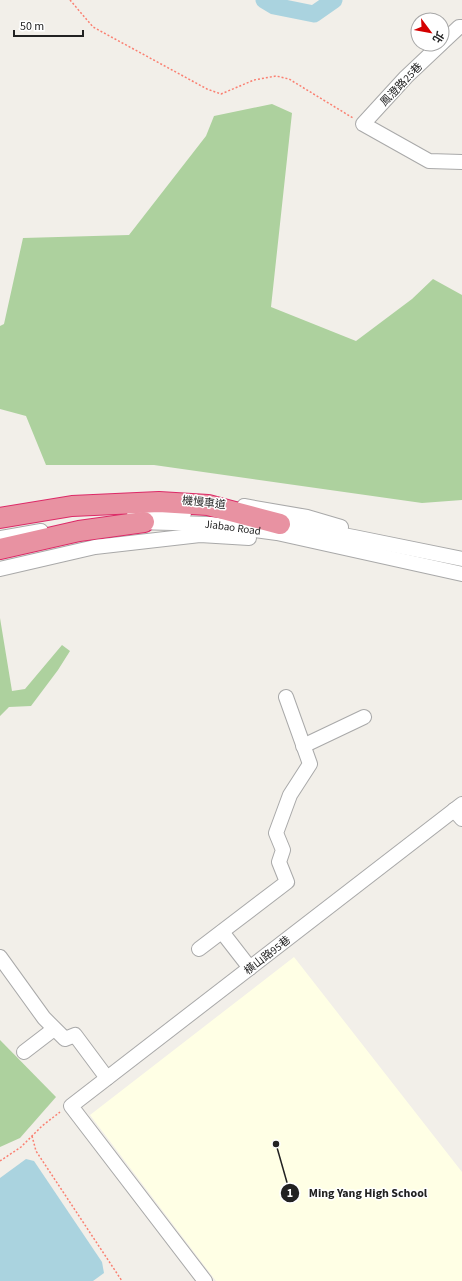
<svg xmlns="http://www.w3.org/2000/svg" width="462" height="1281" viewBox="0 0 462 1281" font-family="'Source Sans 3','Noto Sans TC',sans-serif">
<rect width="100%" height="100%" fill="#f2efe9"/>
<polygon fill="#ffffe5" points="294,957 462,1172 462,1281 216,1281 90,1115"/>
<g fill="#add19e">
<polygon points="272,104 292,113 271,307 356,341 412,299 433,279 462,295 462,500 422,503 154,465 46,465 26,416 0,409 0,326 4,324 23,238 129,235 206,136 214,116"/>
<polygon points="0,618 12,691 25,689 62,645 70,651 58,670 31,706 9,707 0,716"/>
<polygon points="0,1040 56,1097 20,1138 0,1147"/>
</g>
<polygon fill="#aad3df" points="26,1159 34,1161 102,1262 104,1273 93,1281 0,1281 0,1178"/>
<g fill="none" stroke-linecap="round" stroke-linejoin="round">
<polyline stroke="#aad3df" stroke-width="17" points="264,0 274,6 314,14 334,0"/>
<defs>
<g id="minor">
<polyline points="442,43 459,27 462,27"/>
<polyline points="441,44 406,77 363,124 429,161 462,162"/>
<polyline points="244,506 307,517 341,527"/>
<polyline points="134,512 184,513"/>
<path id="s1" d="M 135,522 L 210,524 L 277,533 L 462,574"/>
<polyline points="278,523 354,537 462,559"/>
<polyline points="0,538 41,531"/>
<polyline points="0,569 95,547 200,535 249,538"/>
<polyline points="303,746 364,717"/>
<polyline points="454,810 462,819"/>
<polyline points="222,932 250,968"/>
<polyline points="199,949 287,882 279,862 283,850 276,833 290,795 310,764 286,697"/>
<polyline points="0,957 44,1018 65,1039 75,1035 107,1078"/>
<polyline points="24,1052 54,1029"/>
<polyline points="205,1281 71,1106 462,804"/>
</g>
<g id="highway">
<polyline points="0,518 72,506 159,502 208,505 280,524"/>
<polyline points="0,549 79,531 144,522"/>
</g>
</defs>
<use href="#minor" stroke="#a9a9a9" stroke-width="16"/>
<use href="#highway" stroke="#dc2a67" stroke-width="22"/>
<g stroke="#fa8072" stroke-width="1.5" stroke-dasharray="2 2" stroke-linecap="butt">
<polyline points="70,0 93,27 207,89 221,94 254,80 276,76 289,79 353,118"/>
<polyline points="32,1136 36,1151 122,1281"/>
<polyline points="0,1161 21,1147 42,1126 60,1112"/>
</g>
<use href="#minor" stroke="#fff" stroke-width="14"/>
<use href="#highway" stroke="#e892a2" stroke-width="20"/>
</g>
<g text-anchor="middle" stroke-width="3" stroke-linejoin="round" paint-order="stroke">
<g font-size="11" fill="#222" stroke="#fff">
<text transform="translate(401 84) rotate(-46)" y="4">鳳澄路25巷</text>
<text transform="translate(204 502) rotate(6)" y="4">機慢車道</text>
<text dy="4" stroke="none"><textPath href="#s1" startOffset="98">Jiabao Road</textPath></text>
<text transform="translate(267 955) rotate(-38)" y="4">橫山路95巷</text>
</g>
</g>
<path fill="none" stroke="#222" stroke-width="1.5" d="M276 1144L290 1193"/>
<g fill="#222" stroke="#fff" stroke-width="1.5">
<circle cx="276" cy="1144" r="4"/>
<circle cx="290" cy="1193" r="10"/>
</g>
<g font-size="12" text-anchor="middle" font-weight="bold" fill="#fff">
<text x="290" y="1197">1</text>
</g>
<g font-size="12" text-anchor="middle" font-weight="bold" fill="#222" stroke="#fff" stroke-width="3" stroke-linejoin="round" paint-order="stroke">
<text x="368" y="1197">Ming Yang High School</text>
</g>
<g transform="translate(430 32) rotate(122)"><circle r="19" fill="#ffffff" stroke="#a7a7a7"/>
<path d="M0-3L7 15L0 10L-7 15Z" fill="#d40000"/>
<text y="-6" font-size="11" font-weight="bold" text-anchor="middle" fill="#222222">北</text>
</g>
<path d="M14 30v6h69v-6" fill="none" stroke="#222222" stroke-width="2"/>
<text x="20" y="30" font-size="12" fill="#222222" stroke="#ffffff" stroke-width="3" paint-order="stroke">50 m</text>
</svg>
